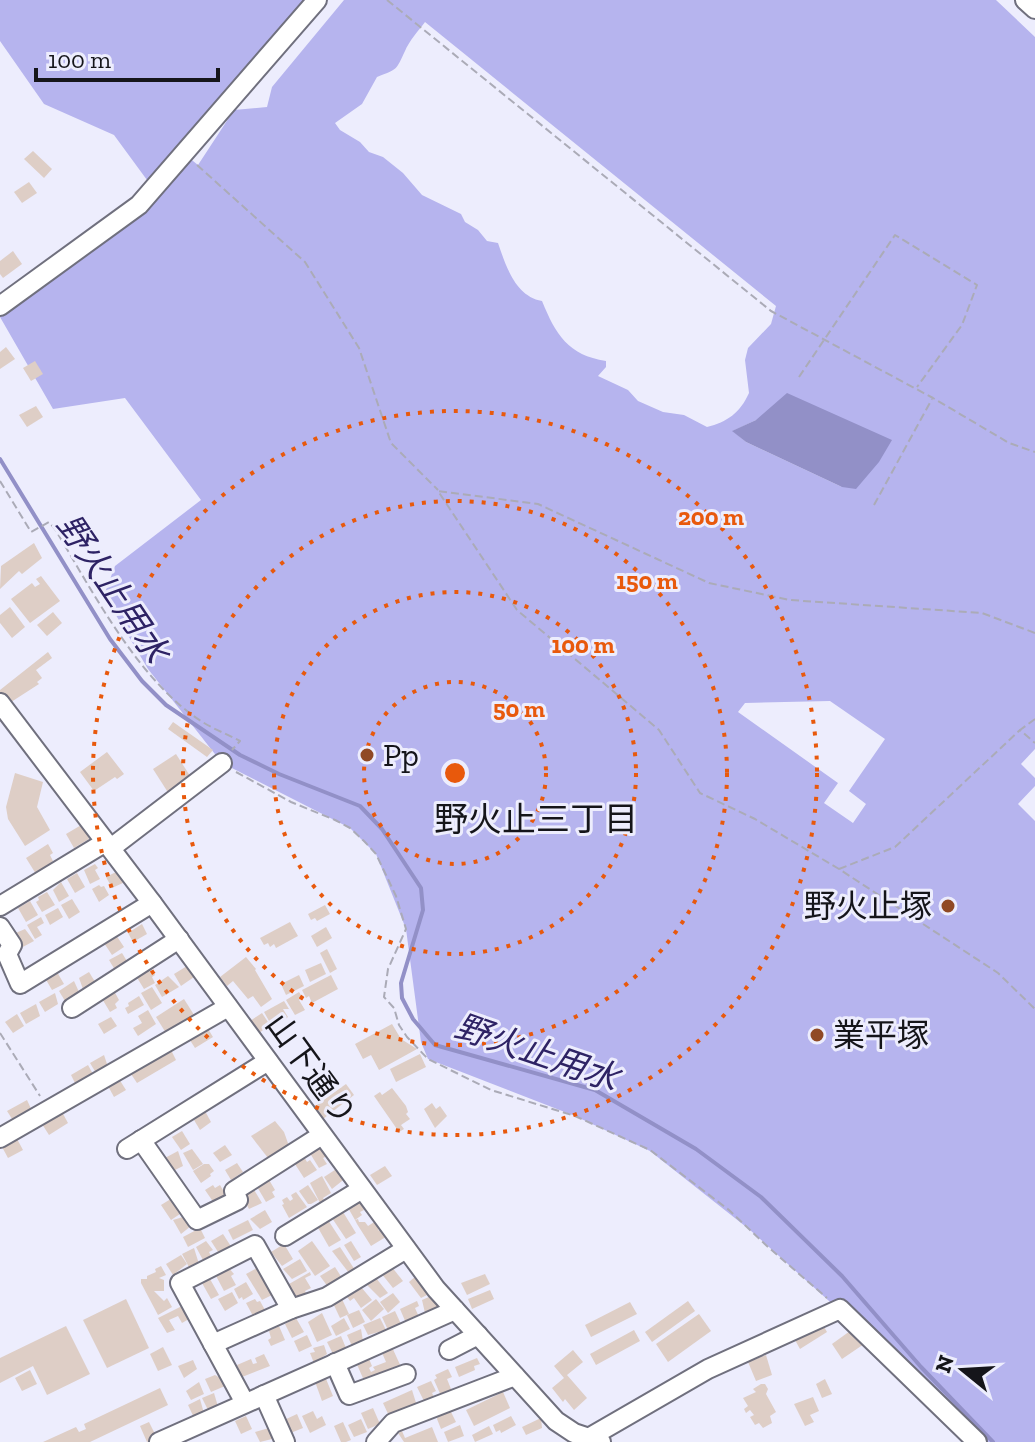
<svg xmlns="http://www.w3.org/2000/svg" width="1035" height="1442" viewBox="0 0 1035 1442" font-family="'Zilla Slab','Noto Sans JP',serif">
<rect width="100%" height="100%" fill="#ededfd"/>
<g fill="#b6b4ee" fill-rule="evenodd">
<polygon points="0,0 304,0 147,180 114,135 44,104 0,41"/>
<path d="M 344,0 L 996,0 L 1035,37 L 1035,749 L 1021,764 L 1035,778 L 1035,786 L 1018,804 L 1035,821 L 1035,1442 L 986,1442 L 750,1230 L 650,1151 L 575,1116 L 428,1059 L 421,1042 L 406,929 L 376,854 L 350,828 L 222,763 L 148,669 L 104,595 L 115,566 L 201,500 L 125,398 L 53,409 L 0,317 L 152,199 L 188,157 L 198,165 L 234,110 L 267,107 L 272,87 ZM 425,22 L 776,306 L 771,324 L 748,348 L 745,360 L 749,393 C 740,413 727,422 707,427 L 684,415 L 663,412 L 638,401 L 628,390 L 598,376 L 606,367 L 606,361 C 568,355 556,335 542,301 C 515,296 506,266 498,243 L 487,241 L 478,230 L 465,222 L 461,214 L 422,195 L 403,173 L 383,157 L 369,152 L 360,142 L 340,130 L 335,123 L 362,104 L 377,77 C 398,69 396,70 405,51 C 409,41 419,30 425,22 ZM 756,420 L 842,487 L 746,442 L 733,431 ZM 830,701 L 885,739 L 849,791 L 866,804 L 853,823 L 824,803 L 838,783 L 738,712 L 745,703 Z"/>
</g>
<polygon fill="#9290c7" points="787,393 892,440 879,462 856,489 842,487 746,442 732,431 756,420"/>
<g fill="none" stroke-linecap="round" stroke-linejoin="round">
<polyline stroke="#9290c7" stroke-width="4" points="0,459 110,639 142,681 166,705 240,755 279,774 360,806 382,829 421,888 423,910 401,983 402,998 413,1019 435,1045 595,1090 696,1149 761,1197 842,1276 921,1367 993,1442"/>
</g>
<g fill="#decec6">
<polygon points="33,151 52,169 44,178 24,159"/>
<polygon points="29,182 37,193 22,203 14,192"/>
<polygon points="13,251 22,264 3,278 0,274 0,261"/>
<polygon points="6,347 15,359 0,369 0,352"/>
<polygon points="35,361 43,374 31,381 23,368"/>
<polygon points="36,406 43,417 27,427 19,415"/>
<polygon points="34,543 42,558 22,574 19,571 0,589 1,566"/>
<polygon points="41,576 60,601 30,623 11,599 32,583 35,587 40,584 36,579"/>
<polygon points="10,607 25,627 12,638 0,623 0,615"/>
<polygon points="53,612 62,623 47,636 37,625"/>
<polygon points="48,652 52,658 36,670 42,678 37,682 39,684 8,704 0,694 0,690"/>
<polygon points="173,722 213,750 207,757 168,729"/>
<polygon points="107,752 124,774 117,779 115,777 94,791 80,772"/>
<polygon points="176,754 192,779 169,794 153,769"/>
<polygon points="15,773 43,782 37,807 50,830 25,846 8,819 6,807"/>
<polygon points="83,824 89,839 74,848 66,834"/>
<polygon points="48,844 53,853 50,855 53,861 36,874 26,858"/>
<polygon points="95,864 98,868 95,870 100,879 90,884 84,870"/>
<polygon points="118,871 125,882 112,888 106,877"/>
<polygon points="77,873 85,887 75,893 67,879"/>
<polygon points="61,882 69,896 59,902 53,890"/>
<polygon points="99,885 101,887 104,886 109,895 99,902 92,889"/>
<polygon points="47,892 55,905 42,912 36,902 39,900 38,897"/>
<polygon points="72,899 80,912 69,919 61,905"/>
<polygon points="30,901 38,915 26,922 18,908"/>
<polygon points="325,905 330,914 317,921 315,918 311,920 308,914"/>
<polygon points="58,908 63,917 50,925 45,915"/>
<polygon points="41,917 44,923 37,927 42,935 35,939 27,925"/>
<polygon points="290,922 298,936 276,948 274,944 270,947 268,943 264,945 260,938"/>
<polygon points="142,924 147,934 133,942 128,933"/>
<polygon points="326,927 332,938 317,947 311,936"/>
<polygon points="25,929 34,941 19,949 11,935"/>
<polygon points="116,935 124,947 112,955 104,943"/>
<polygon points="327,949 337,969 330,973 320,953"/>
<polygon points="122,953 130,966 118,975 109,960"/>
<polygon points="246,957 256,969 255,970 272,999 261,1007 253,996 248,999 233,981 227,986 220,977"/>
<polygon points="321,963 326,974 310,982 305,970"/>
<polygon points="187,966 194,977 181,986 174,974"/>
<polygon points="151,968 155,975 152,977 155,983 144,989 136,976"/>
<polygon points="57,972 64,984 52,990 45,978"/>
<polygon points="89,972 97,985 84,992 79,978"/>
<polygon points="299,975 304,986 286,995 281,984"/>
<polygon points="331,975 338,989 312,1003 309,996 306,998 302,990"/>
<polygon points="168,976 179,987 162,997 155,985"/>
<polygon points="74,981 79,992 65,1001 59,991"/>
<polygon points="152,987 162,1003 151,1010 141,993"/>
<polygon points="113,989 119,1000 115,1004 117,1008 110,1012 101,997"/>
<polygon points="299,992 303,998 299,1000 305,1010 295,1015 286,1000"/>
<polygon points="55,993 58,1004 45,1012 39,1002"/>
<polygon points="139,996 144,1005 128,1014 125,1008 129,1006 128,1003"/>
<polygon points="184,999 196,1018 166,1033 156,1017"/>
<polygon points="284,1001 289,1009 283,1009 288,1017 273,1028 264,1012"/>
<polygon points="36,1004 40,1016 26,1024 20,1013"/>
<polygon points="148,1010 156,1024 138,1036 133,1028 142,1023 138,1016"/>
<polygon points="262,1013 270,1025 259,1033 250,1021"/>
<polygon points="17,1014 24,1026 13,1033 5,1022"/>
<polygon points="111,1017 117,1026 104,1034 98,1024"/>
<polygon points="205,1024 213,1037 195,1048 188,1037"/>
<polygon points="392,1024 401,1039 417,1049 379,1070 371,1055 363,1059 355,1044"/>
<polygon points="170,1048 176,1060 137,1083 129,1071"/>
<polygon points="420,1054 426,1067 396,1082 390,1069"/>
<polygon points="104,1055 108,1067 96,1073 90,1063"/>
<polygon points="88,1065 93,1074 77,1087 71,1075"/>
<polygon points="119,1079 126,1090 114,1097 108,1086"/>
<polygon points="346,1084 354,1095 323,1119 314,1107"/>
<polygon points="392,1088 406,1106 408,1112 406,1114 410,1119 401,1125 404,1129 399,1132 374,1096 380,1092 382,1095"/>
<polygon points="27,1100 33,1113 14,1122 7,1111"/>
<polygon points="432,1103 436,1109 440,1106 447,1116 435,1128 424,1109"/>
<polygon points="205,1111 211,1122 200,1130 194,1120"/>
<polygon points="62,1112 68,1123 49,1135 42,1124"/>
<polygon points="275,1121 284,1132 289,1146 268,1158 251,1136"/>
<polygon points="182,1131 190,1144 181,1150 172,1137"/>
<polygon points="16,1137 23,1150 8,1158 1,1145"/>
<polygon points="319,1143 327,1156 323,1158 327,1164 319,1168 308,1150"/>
<polygon points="225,1145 232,1155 220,1162 213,1153"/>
<polygon points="192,1149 203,1164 193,1170 183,1153"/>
<polygon points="178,1151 183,1166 173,1171 163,1159"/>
<polygon points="303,1155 307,1162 310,1160 317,1170 304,1178 293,1161"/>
<polygon points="237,1163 243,1172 231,1180 225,1170"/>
<polygon points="204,1164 209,1164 214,1171 210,1174 211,1176 201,1183 193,1171"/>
<polygon points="341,1166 347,1177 332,1189 324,1177"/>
<polygon points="385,1166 392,1176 377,1185 370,1175"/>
<polygon points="322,1176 331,1193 323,1198 327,1206 323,1209 310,1183"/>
<polygon points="268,1178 275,1190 272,1192 275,1197 266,1202 256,1185"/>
<polygon points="213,1185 215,1188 220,1185 226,1195 214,1203 205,1190"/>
<polygon points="308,1185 318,1200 311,1204 308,1204 299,1191"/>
<polygon points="253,1188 262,1203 249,1209 243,1198 248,1195 246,1191"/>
<polygon points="296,1192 307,1207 289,1218 282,1205 284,1204 282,1200 287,1197 290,1201 293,1199 291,1195"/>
<polygon points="174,1197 181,1207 177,1210 180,1214 171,1220 161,1205"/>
<polygon points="362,1197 366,1204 362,1206 364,1210 360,1212 362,1215 355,1220 347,1206"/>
<polygon points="265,1210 272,1222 260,1229 250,1219"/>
<polygon points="343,1212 356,1233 346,1239 332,1218"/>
<polygon points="186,1216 191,1226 181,1234 173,1220"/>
<polygon points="358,1219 359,1222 365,1222 368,1226 379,1219 383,1226 378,1229 379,1231 384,1228 389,1235 371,1246 357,1224 355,1220"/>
<polygon points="248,1220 253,1230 233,1240 228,1230"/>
<polygon points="328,1220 341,1240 329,1247 317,1226"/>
<polygon points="200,1228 205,1238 188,1247 183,1237"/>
<polygon points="223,1234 232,1248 220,1255 211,1241"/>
<polygon points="206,1241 213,1250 209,1252 212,1258 204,1262 196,1247"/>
<polygon points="312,1241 330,1266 315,1276 298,1251"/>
<polygon points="351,1241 361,1257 354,1261 344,1245"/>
<polygon points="284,1244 293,1259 282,1266 271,1252"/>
<polygon points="340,1247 355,1270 349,1273 332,1251"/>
<polygon points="194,1248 199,1264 190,1269 182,1254"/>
<polygon points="181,1255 187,1264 173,1275 166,1264"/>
<polygon points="300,1259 307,1271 292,1279 283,1269"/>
<polygon points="161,1266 166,1275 159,1278 164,1280 164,1291 154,1291 164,1301 167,1298 172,1307 158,1315 141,1283 141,1279 147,1279 147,1276 156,1272 155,1269"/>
<polygon points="391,1266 403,1281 393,1288 381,1273"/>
<polygon points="228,1267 234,1274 231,1276 236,1285 224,1291 215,1274"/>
<polygon points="335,1267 342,1278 328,1287 320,1276"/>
<polygon points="257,1268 274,1294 262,1300 246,1274"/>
<polygon points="310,1272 311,1275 305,1278 311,1288 305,1291 306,1293 295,1297 289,1284"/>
<polygon points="485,1274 490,1284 467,1295 461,1283"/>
<polygon points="416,1276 433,1292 421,1298 409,1282"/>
<polygon points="376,1278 388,1293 380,1298 367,1285"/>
<polygon points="210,1279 219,1295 211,1299 202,1283"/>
<polygon points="246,1282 253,1294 243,1300 242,1297 239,1299 234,1289"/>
<polygon points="361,1287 372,1300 361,1308 354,1298 350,1301 345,1294 348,1292 350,1295"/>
<polygon points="490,1290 494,1299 472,1309 468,1299"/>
<polygon points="232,1292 238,1303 225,1311 218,1299"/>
<polygon points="393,1293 400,1302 388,1313 380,1302"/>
<polygon points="431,1296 432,1300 435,1299 438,1307 425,1313 422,1300"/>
<polygon points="341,1297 349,1314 340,1318 332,1301"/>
<polygon points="126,1299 149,1348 107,1368 83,1320"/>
<polygon points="255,1299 257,1302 260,1301 265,1310 253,1316 246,1303"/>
<polygon points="376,1299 384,1309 371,1321 362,1310"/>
<polygon points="417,1301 419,1306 415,1308 419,1317 406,1323 400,1309"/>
<polygon points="688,1301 695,1311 652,1342 645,1332"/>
<polygon points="630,1302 637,1314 591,1337 585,1325"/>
<polygon points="182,1306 189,1319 182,1323 178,1316 169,1320 175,1330 167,1333 158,1318"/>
<polygon points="359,1310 365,1322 353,1328 347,1315"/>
<polygon points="395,1311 401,1324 388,1330 382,1317"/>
<polygon points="322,1313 332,1335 317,1342 308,1322"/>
<polygon points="699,1314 711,1331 668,1362 656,1344"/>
<polygon points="296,1318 304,1332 292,1338 285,1324"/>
<polygon points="344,1318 350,1329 336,1336 331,1326"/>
<polygon points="380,1318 386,1330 368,1335 363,1325"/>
<polygon points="822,1323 827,1332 800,1349 795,1340"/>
<polygon points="66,1326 90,1374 47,1395 33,1366 0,1383 0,1358"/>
<polygon points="279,1326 285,1340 271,1346 268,1340 271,1338 269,1331"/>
<polygon points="857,1326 867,1342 842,1359 832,1344"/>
<polygon points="361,1329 363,1341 352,1346 347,1335"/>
<polygon points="634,1330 640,1341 596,1365 590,1354"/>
<polygon points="307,1335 312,1346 299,1352 294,1341"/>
<polygon points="341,1336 346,1348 333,1354 327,1342"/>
<polygon points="324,1345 327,1354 314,1363 310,1353 315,1352 313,1348"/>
<polygon points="391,1345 402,1369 366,1385 355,1360 367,1354 372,1366 369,1368 371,1372 375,1370 373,1367 386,1362 380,1348"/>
<polygon points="163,1347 172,1365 158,1371 150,1354"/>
<polygon points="573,1350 583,1362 567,1375 587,1398 574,1410 565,1399 563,1402 552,1388 564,1378 554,1366"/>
<polygon points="264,1354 270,1366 242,1377 237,1365 251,1359 253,1364 257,1363 255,1358"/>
<polygon points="766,1355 772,1375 756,1381 748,1362"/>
<polygon points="477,1358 480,1364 474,1366 475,1370 459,1377 455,1367"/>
<polygon points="193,1360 197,1369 184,1378 178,1366"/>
<polygon points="448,1369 452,1377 447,1379 453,1394 442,1398 434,1380 437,1378 435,1375"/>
<polygon points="30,1370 37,1384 22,1391 15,1378"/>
<polygon points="324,1374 333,1396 322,1401 314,1379"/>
<polygon points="215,1375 222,1379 225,1386 211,1392 205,1379"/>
<polygon points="825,1379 832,1394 822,1398 816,1384"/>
<polygon points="431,1381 436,1391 432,1393 434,1397 424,1401 417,1387"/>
<polygon points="199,1382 204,1394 191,1400 186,1391"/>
<polygon points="761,1384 765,1384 768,1389 766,1394 776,1412 770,1416 772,1423 763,1428 759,1423 755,1425 750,1417 754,1415 750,1410 746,1413 744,1409 748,1406 743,1398 756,1392 753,1389"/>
<polygon points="160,1388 168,1405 90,1442 43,1442 76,1427 79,1432 86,1429 84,1424"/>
<polygon points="412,1390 417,1406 390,1418 383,1403"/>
<polygon points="503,1392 510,1408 474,1426 466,1410"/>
<polygon points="214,1393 219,1410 210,1414 202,1398"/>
<polygon points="813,1397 819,1411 810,1415 814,1422 805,1426 794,1404"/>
<polygon points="200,1399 205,1417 196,1422 188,1405"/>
<polygon points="373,1408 380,1424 368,1429 361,1413"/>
<polygon points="450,1410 456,1422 441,1429 437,1419 438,1415"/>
<polygon points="313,1411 317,1419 322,1416 326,1425 310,1433 302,1416"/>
<polygon points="297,1414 303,1428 288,1434 282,1421"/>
<polygon points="246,1416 252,1429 241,1434 235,1421"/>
<polygon points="511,1416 516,1425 501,1433 500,1430 496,1432 493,1425"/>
<polygon points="541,1418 542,1428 526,1435 522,1427"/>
<polygon points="361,1419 367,1432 354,1437 348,1425"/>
<polygon points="149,1422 157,1438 147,1442 140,1426"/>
<polygon points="343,1422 351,1440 346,1442 341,1442 334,1426"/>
<polygon points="460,1425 464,1436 448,1442 444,1432"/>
<polygon points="489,1426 493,1434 475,1442 472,1435"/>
<polygon points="432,1427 438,1442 404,1442 398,1433 402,1431 405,1438"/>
<polygon points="269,1428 276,1438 260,1442 255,1432"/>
</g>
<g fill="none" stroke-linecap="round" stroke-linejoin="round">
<defs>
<g id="minor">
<polyline points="1025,0 1035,9"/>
<polyline points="0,306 139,205 317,0"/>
<polyline points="0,703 152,903 436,1289 556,1421 574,1433 601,1442"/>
<polyline points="111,848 222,763"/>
<polyline points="0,906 104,843"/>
<polyline points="0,927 12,945 7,954 20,984 152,903"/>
<polyline points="72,1008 179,939"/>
<polyline points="0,1138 228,1007"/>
<polyline points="141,1140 197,1220 238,1200 234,1191 322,1135"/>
<polyline points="127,1149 268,1061"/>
<polyline points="285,1236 362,1189"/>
<polyline points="213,1344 291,1309 327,1297 406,1249"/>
<polyline points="449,1350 478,1335"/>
<polyline points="335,1363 349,1395 406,1374"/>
<polyline points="264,1395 285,1442"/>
<polyline points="245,1403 180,1283 255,1245 291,1309"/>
<polyline points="585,1440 708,1369 840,1309 977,1442"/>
<polyline points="159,1442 455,1310"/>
<polyline points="376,1442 393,1423 515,1376"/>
</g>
</defs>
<use href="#minor" stroke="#70707e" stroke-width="22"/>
<g stroke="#ababb7" stroke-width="2" stroke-dasharray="8 4" stroke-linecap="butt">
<polyline points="387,0 771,311 933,398 1009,443 1035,452"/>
<polyline points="197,165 305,262 359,348 391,443 438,490"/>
<polyline points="799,377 895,235 977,285 962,325 917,387"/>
<path d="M 0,481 L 31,532 L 49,522 L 55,529 C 93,592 138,680 201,721 C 213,729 227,734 240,741 L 232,750"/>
<polyline points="874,505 932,399"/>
<polyline points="1035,633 982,613 790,600 709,583 538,504 438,491 517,610 659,730 700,793 755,819 839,869 998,973 1035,1009"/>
<polyline points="1035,719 1020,730 1035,743"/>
<polyline points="236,772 291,802 335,820 350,828 364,841 376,854 396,896 406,929 388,969 384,997 394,1008 399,1025 407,1037 428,1059 491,1090 575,1116 650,1150 729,1210 768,1247 827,1298"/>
<polyline points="839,869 895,847 1020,730"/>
<polyline points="0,1033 40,1096"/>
</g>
<use href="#minor" stroke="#fff" stroke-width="18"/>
</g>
<g fill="none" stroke="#e8590c" stroke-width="4" stroke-dasharray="4 8">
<circle cx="455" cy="773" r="91"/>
<circle cx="455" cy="773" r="181"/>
<circle cx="455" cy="773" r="272"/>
<circle cx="455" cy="773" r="362"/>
</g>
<g fill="#904924" stroke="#ededfd" stroke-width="3">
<circle cx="367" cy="755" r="8"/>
<circle cx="948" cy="906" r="8"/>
<circle cx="817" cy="1035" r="8"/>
</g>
<g text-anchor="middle" stroke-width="6" stroke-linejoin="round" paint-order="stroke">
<g font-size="32" fill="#15151a" stroke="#ededfd" text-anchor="start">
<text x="383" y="766">Pp</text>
<text x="932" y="917" text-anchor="end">野火止塚</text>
<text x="833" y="1046">業平塚</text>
</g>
<g font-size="32" fill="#15151a" stroke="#ededfd">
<text transform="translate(311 1069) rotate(54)" y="11">山下通り</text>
</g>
<g font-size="34" font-style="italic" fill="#2e2365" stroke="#ededfd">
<text transform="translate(113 588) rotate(56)" y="12">野火止用水</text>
<text transform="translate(537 1052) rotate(19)" y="12">野火止用水</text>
</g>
<g font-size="34" fill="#15151a" stroke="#ededfd">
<text x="536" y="831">野火止三丁目</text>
</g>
</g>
<circle cx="455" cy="773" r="12" fill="#e8590c" stroke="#ededfd" stroke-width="4"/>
<g font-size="24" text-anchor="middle" font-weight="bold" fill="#e8590c" stroke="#ededfd" stroke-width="6" stroke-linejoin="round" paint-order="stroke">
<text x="711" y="525">200 m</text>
<text x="647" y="589">150 m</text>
<text x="583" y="653">100 m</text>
<text x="519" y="717">50 m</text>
</g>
<g transform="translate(963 1370) rotate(288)" stroke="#ededfd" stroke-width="6" paint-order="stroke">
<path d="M0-6L14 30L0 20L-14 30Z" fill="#15151a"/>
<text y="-12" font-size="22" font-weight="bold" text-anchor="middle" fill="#15151a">N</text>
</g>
<path d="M36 68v12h182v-12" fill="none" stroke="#15151a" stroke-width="4"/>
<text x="48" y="68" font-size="24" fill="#15151a" stroke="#ededfd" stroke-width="6" paint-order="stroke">100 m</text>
</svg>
